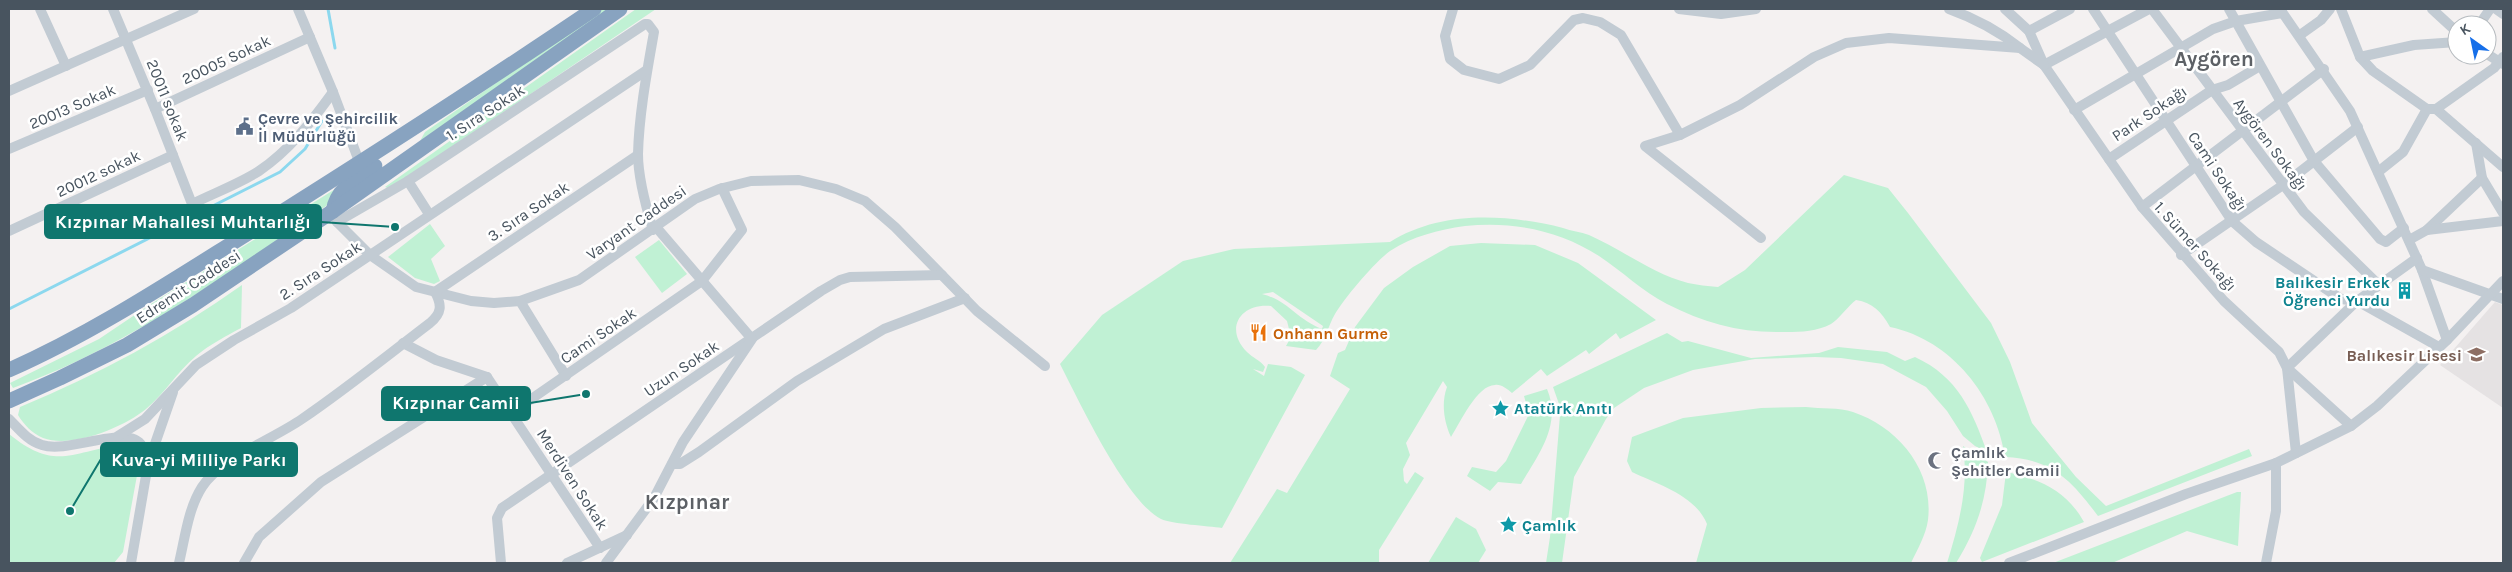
<svg xmlns="http://www.w3.org/2000/svg" width="2512" height="572" viewBox="0 0 2512 572" font-family="Karla,sans-serif">
<rect width="100%" height="100%" fill="#f4f1f1"/>
<polygon fill="#e5e2e3" points="2495,302 2503,305 2503,408 2440,365"/>
<g fill="#c0f1d4" fill-rule="evenodd">
<polygon points="603,9 609,9 420,141 425,132"/>
<polygon points="636,9 656,9 390,189 385,187"/>
<path d="M 1844,175 L 1888,188 L 1908,213 L 1991,323 L 2010,362 L 2032,423 L 2076,477 L 2106,506 L 2249,449 L 2252,456 L 2098,516 C 2071,480 2052,459 2005,457 C 1996,397 1952,340 1890,327 C 1881,311 1873,303 1856,300 C 1848,306 1838,320 1831,324 C 1814,333 1795,332 1776,332 C 1737,332 1702,322 1667,304 C 1643,292 1622,271 1599,256 C 1559,230 1512,221 1465,226 C 1438,230 1413,236 1390,251 C 1374,263 1346,296 1335,314 C 1328,326 1326,340 1316,350 L 1286,346 L 1291,337 L 1287,321 L 1271,306 C 1240,303 1224,329 1247,352 C 1253,358 1260,360 1265,367 L 1263,372 L 1253,369 L 1264,376 L 1268,364 L 1291,367 L 1305,375 L 1222,528 C 1208,526 1172,524 1161,519 C 1126,501 1079,401 1060,364 L 1102,315 L 1183,261 L 1234,249 L 1390,242 C 1441,210 1507,214 1563,228 C 1571,231 1581,232 1589,235 C 1621,249 1653,274 1688,283 C 1697,285 1708,286 1718,287 L 1745,270 ZM 1273,292 L 1323,326 L 1322,329 C 1296,319 1289,301 1262,294 Z"/>
<path d="M 340,186 L 326,206 C 227,275 127,347 13,388 L 10,383 L 99,339 L 151,304 Z"/>
<polygon points="430,224 445,246 431,259 440,281 434,284 415,278 388,257"/>
<polygon points="659,240 687,274 662,293 635,257"/>
<path d="M 1481,243 L 1535,245 L 1578,263 L 1656,320 L 1620,339 L 1616,333 L 1589,354 L 1586,350 L 1547,376 L 1541,369 L 1512,393 C 1507,389 1501,384 1495,385 C 1477,385 1460,423 1451,437 C 1444,422 1441,403 1447,387 L 1443,381 L 1406,443 L 1410,455 L 1403,469 L 1404,481 L 1407,484 L 1415,472 L 1424,478 L 1379,550 L 1379,563 L 1230,563 L 1277,489 L 1287,493 L 1350,389 L 1330,376 L 1338,353 L 1345,350 L 1355,327 L 1384,288 L 1413,267 L 1450,246 Z"/>
<path d="M 242,285 L 241,328 C 226,336 209,345 196,356 C 177,372 165,393 146,409 C 124,427 72,449 43,438 C 32,433 24,425 18,415 L 20,407 C 98,375 173,334 242,285 Z"/>
<path d="M 1667,333 L 1682,342 L 1688,341 L 1751,358 L 1819,353 L 1838,347 L 1887,352 L 1905,361 L 1915,357 C 1958,377 1972,410 1987,452 L 1975,446 L 1963,436 L 1947,411 L 1926,387 L 1883,364 L 1841,358 L 1815,357 L 1755,359 L 1693,370 L 1644,388 L 1614,408 L 1606,419 L 1574,477 L 1562,563 L 1546,563 L 1550,537 L 1560,415 L 1559,404 L 1553,387 Z"/>
<path d="M 1547,389 C 1562,424 1539,454 1521,484 L 1498,482 L 1490,491 L 1467,476 L 1472,467 L 1496,472 L 1506,461 L 1529,414 L 1524,396 Z"/>
<path d="M 1806,407 C 1821,409 1839,407 1853,412 C 1898,427 1934,470 1928,520 C 1926,535 1917,550 1911,563 L 1696,563 L 1707,524 C 1695,495 1659,485 1632,472 L 1627,461 L 1632,437 L 1683,418 L 1761,408 Z"/>
<path d="M 9,434 C 57,473 72,450 124,445 C 136,452 137,456 138,470 L 123,552 L 114,563 L 9,563 Z"/>
<path d="M 1963,446 L 1988,462 C 1987,500 1976,531 1956,563 L 1947,563 C 1959,524 1969,487 1963,446 Z"/>
<path d="M 2006,472 C 2040,479 2066,490 2084,522 L 1982,562 L 1980,558 L 2002,505 Z"/>
<polygon points="2237,492 2241,492 2238,546 2187,531 2112,563 2053,563"/>
<polygon points="1456,517 1476,529 1486,550 1478,563 1428,563"/>
</g>
<g fill="none" stroke-linecap="round" stroke-linejoin="round">
<g stroke="#8cd8ee" stroke-width="3">
<polyline points="328,9 335,48"/>
<polyline points="9,309 280,172 305,149 322,121"/>
</g>
<g stroke="#c2cbd3" stroke-width="10">
<polyline points="40,9 66,66"/>
<path d="M 113,9 L 155,109 L 192,204 C 214,193 239,184 259,171 C 290,150 312,121 333,92"/>
<polyline points="298,9 333,92 360,164"/>
<polyline points="1453,9 1445,36 1450,59 1464,70 1499,79 1530,65 1574,20 1583,18 1600,22 1621,35 1680,135"/>
<polyline points="1679,9 1721,14 1756,9"/>
<path d="M 1949,9 C 1974,18 2000,32 2020,48"/>
<polyline points="2005,9 2029,31 2044,65 2142,207 2224,301 2279,352 2287,368 2296,453"/>
<polyline points="2093,9 2232,221 2256,242 2341,299 2357,301 2439,347"/>
<polyline points="2152,9 2304,212 2379,285"/>
<polyline points="2229,9 2314,161 2380,239 2386,242 2404,228"/>
<polyline points="2280,9 2350,111 2422,270 2447,340"/>
<polyline points="2341,9 2360,57 2373,71 2427,109 2436,109 2503,167"/>
<polyline points="2432,9 2457,32"/>
<polyline points="2496,9 2503,14"/>
<polyline points="2479,25 2490,9"/>
<polyline points="2029,31 2070,9"/>
<polyline points="2300,35 2321,20 2330,9"/>
<polyline points="2487,54 2503,64"/>
<polyline points="2360,57 2414,45 2457,42"/>
<polyline points="2044,65 2149,9"/>
<polyline points="9,91 194,9"/>
<polyline points="155,109 310,37"/>
<polyline points="2436,109 2494,68 2503,57"/>
<polyline points="2074,110 2213,29 2236,21 2282,13"/>
<polyline points="2476,143 2482,178 2503,213"/>
<polyline points="9,149 148,90"/>
<polyline points="2109,159 2212,90 2228,85 2260,66"/>
<polyline points="2378,172 2403,152 2427,109"/>
<polyline points="408,181 429,214"/>
<polyline points="2142,207 2324,69"/>
<polyline points="333,211 337,222 370,255 416,287 471,301 494,303 520,301 579,280 695,199 719,189 751,181 799,180 836,189 865,201 895,227 977,311 1045,366"/>
<path d="M 337,222 L 408,181 L 645,24 L 648,24 L 654,32 C 647,72 639,114 638,154 C 638,179 646,207 653,230"/>
<polyline points="2427,230 2482,178"/>
<polyline points="9,231 173,155"/>
<polyline points="1761,238 1645,146 1680,135 1740,105 1814,57 1846,43 1889,38 2020,48 2044,65"/>
<polyline points="2409,240 2427,230 2503,221"/>
<polyline points="2181,255 2283,185 2358,127"/>
<polyline points="2422,270 2503,299"/>
<polyline points="520,301 566,376"/>
<polyline points="403,343 436,360 487,377 600,548"/>
<polyline points="511,413 702,281 742,230 722,188"/>
<path d="M 9,419 C 19,429 28,441 42,445 C 69,454 129,423 142,446 C 145,451 147,458 148,464"/>
<polyline points="2351,426 2287,368 2357,301 2417,258"/>
<polyline points="118,436 145,419 196,365 234,340 291,308 647,70"/>
<polyline points="672,464 680,464 699,452 797,381 884,329 965,298"/>
<polyline points="131,563 148,464 173,392"/>
<path d="M 179,563 C 185,538 188,509 202,487 C 220,459 273,439 302,419 C 346,389 388,355 430,323 C 442,313 442,305 435,292 L 638,155"/>
<polyline points="244,563 259,537 321,482 487,377"/>
<polyline points="501,563 497,518 502,508 821,291 840,280 850,277 942,275"/>
<polyline points="567,563 627,535"/>
<polyline points="606,563 654,498 683,442 752,339 656,227"/>
<polyline points="2009,563 2186,494 2276,463 2351,426 2377,406 2447,340 2503,281"/>
<polyline points="2266,563 2276,511 2276,463"/>
</g>
<g stroke="#88a3c0" stroke-width="15">
<path d="M 333,211 C 337,188 356,179 375,166"/>
<path d="M 9,370 C 97,331 176,278 258,227 C 371,156 483,84 594,9"/>
<polyline points="9,401 60,378 127,345 193,305 333,211 620,9"/>
</g>
</g>
<defs>
<symbol id="civic-bare" viewBox="-9 -9 18 18"><path d="M-.6-6.5H3V-4.5H.6V-3L4-1V1h2V6H-6V1h2V-1L-.6-3ZM-1.2 2.5V6h2.4V2.5Z" fill="#5c6f8a" stroke="#fff" stroke-width="2.5" paint-order="stroke"/></symbol>
<symbol id="building-bare" viewBox="-9 -9 18 18"><path d="M-4-6H4V6H1V3H-1V6H-4ZM-2.5-4.3h1.7v1.8h-1.7ZM.8-4.3h1.7v1.8H.8ZM-2.5-1h1.7V.8h-1.7ZM.8-1h1.7V.8H.8Z" fill="#0f9aa8" stroke="#fff" stroke-width="2.5" paint-order="stroke"/></symbol>
<symbol id="restaurant-bare" viewBox="-9 -9 18 18"><path d="M-5-6h1v4h1v-4h1v4h1v-4h1v5L-1.5 .5V6h-2V.5L-5-1ZM5-6V6H3V1.5H1.5Q1.5-4 5-6Z" fill="#e8710a" stroke="#fff" stroke-width="2.5" paint-order="stroke"/></symbol>
<symbol id="school-bare" viewBox="-9 -9 18 18"><path d="M0-5L7-2L0 1L-7-2ZM-4 1L0 2.5L4 1V4Q0 6-4 4Z" fill="#8d6e63" stroke="#fff" stroke-width="2.5" paint-order="stroke"/></symbol>
<symbol id="sight-bare" viewBox="-9 -9 18 18"><path d="M0-6L1.8-2.2L6-1.7L2.9 1.2L3.7 5.4L0 3.3L-3.7 5.4L-2.9 1.2L-6-1.7L-1.8-2.2Z" fill="#0f9aa8" stroke="#fff" stroke-width="2.5" paint-order="stroke"/></symbol>
<symbol id="mosque-bare" viewBox="-9 -9 18 18"><path d="M3.5-4.9A6 6 0 1 0 3.5 4.9A5 5 0 1 1 3.5-4.9Z" fill="#6b7280" stroke="#fff" stroke-width="2.5" paint-order="stroke"/></symbol>
</defs>
<g fill-rule="evenodd">
<use href="#civic-bare" x="232" y="114" width="25" height="25"/>
<use href="#building-bare" x="2392" y="278" width="25" height="25"/>
<use href="#restaurant-bare" x="1246" y="320" width="25" height="25"/>
<use href="#school-bare" x="2464" y="342" width="25" height="25"/>
<use href="#sight-bare" x="1488" y="396" width="25" height="25"/>
<use href="#mosque-bare" x="1924" y="448" width="25" height="25"/>
<use href="#sight-bare" x="1496" y="512" width="25" height="25"/>
</g>
<g text-anchor="middle" stroke-width="5" stroke-linejoin="round" paint-order="stroke">
<g font-size="16" fill="#48545f" stroke="#fff">
<text transform="translate(226 59) rotate(-25)" y="6">20005 Sokak</text>
<text transform="translate(168 100) rotate(68)" y="6">20011 sokak</text>
<text transform="translate(72 106) rotate(-23)" y="6">20013 Sokak</text>
<text transform="translate(485 112) rotate(-33)" y="6">1. Sıra Sokak</text>
<text transform="translate(2149 113) rotate(-34)" y="6">Park Sokağı</text>
<text transform="translate(2271 144) rotate(53)" y="6">Aygören Sokağı</text>
<text transform="translate(2218 171) rotate(56)" y="6">Cami Sokağı</text>
<text transform="translate(98 173) rotate(-25)" y="6">20012 sokak</text>
<text transform="translate(528 211) rotate(-34)" y="6">3. Sıra Sokak</text>
<text transform="translate(636 222) rotate(-35)" y="6">Varyant Caddesi</text>
<text transform="translate(2196 246) rotate(48)" y="6">1. Sümer Sokağı</text>
<text transform="translate(320 270) rotate(-33)" y="6">2. Sıra Sokak</text>
<text transform="translate(188 286) rotate(-33)" y="6">Edremit Caddesi</text>
<text transform="translate(598 335) rotate(-34)" y="6">Cami Sokak</text>
<text transform="translate(681 368) rotate(-34)" y="6">Uzun Sokak</text>
<text transform="translate(573 479) rotate(57)" y="6">Merdiven Sokak</text>
</g>
<g font-size="16" font-weight="bold" fill="#4e5e75" stroke="#fff" text-anchor="start">
<text x="258" y="124">Çevre ve Şehircilik<tspan x="258" dy="18">İl Müdürlüğü</tspan></text>
</g>
<g font-size="16" font-weight="bold" fill="#0d838f" stroke="#fff" text-anchor="start">
<text x="2390" y="288" text-anchor="end">Balıkesir Erkek<tspan x="2390" dy="18">Öğrenci Yurdu</tspan></text>
<text x="1514" y="414">Atatürk Anıtı</text>
<text x="1522" y="531">Çamlık</text>
</g>
<g font-size="16" font-weight="bold" fill="#c56008" stroke="#fff" text-anchor="start">
<text x="1273" y="339">Onhann Gurme</text>
</g>
<g font-size="16" font-weight="bold" fill="#785e54" stroke="#fff" text-anchor="end">
<text x="2462" y="361">Balıkesir Lisesi</text>
</g>
<g font-size="16" font-weight="bold" fill="#5b616d" stroke="#fff" text-anchor="start">
<text x="1951" y="458">Çamlık<tspan x="1951" dy="18">Şehitler Camii</tspan></text>
</g>
<g font-size="21" font-weight="bold" fill="#5d6166" stroke="#fff">
<text x="2214" y="66">Aygören</text>
<text x="687" y="509">Kızpınar</text>
</g>
</g>
<path fill="none" stroke="#0f766e" stroke-width="2" d="M395 227L321 222M586 394L530 403M70 511L101 459"/>
<g fill="#0f766e" stroke="#fff" stroke-width="2">
<circle cx="395" cy="227" r="5"/>
<circle cx="586" cy="394" r="5"/>
<circle cx="70" cy="511" r="5"/>
</g>
<g fill="#0f766e" stroke="#0f766e" stroke-width="2">
<rect x="45" y="205" width="276" height="33" rx="5"/>
<rect x="382" y="387" width="148" height="33" rx="5"/>
<rect x="101" y="443" width="196" height="33" rx="5"/>
</g>
<g font-size="18" text-anchor="middle" font-weight="bold" fill="#fff">
<text x="183" y="228">Kızpınar Mahallesi Muhtarlığı</text>
<text x="456" y="409">Kızpınar Camii</text>
<text x="199" y="466">Kuva-yi Milliye Parkı</text>
</g>
<rect width="2512" height="572" fill="none" stroke="#48545f" stroke-width="20"/>
<g transform="translate(2472 40) rotate(327)"><circle r="24" fill="#ffffff" stroke="#b6bbbf"/>
<path d="M0-4L9 19L0 12L-9 19Z" fill="#166fe9"/>
<text y="-8" font-size="14" font-weight="bold" text-anchor="middle" fill="#48545f">K</text>
</g>
</svg>
